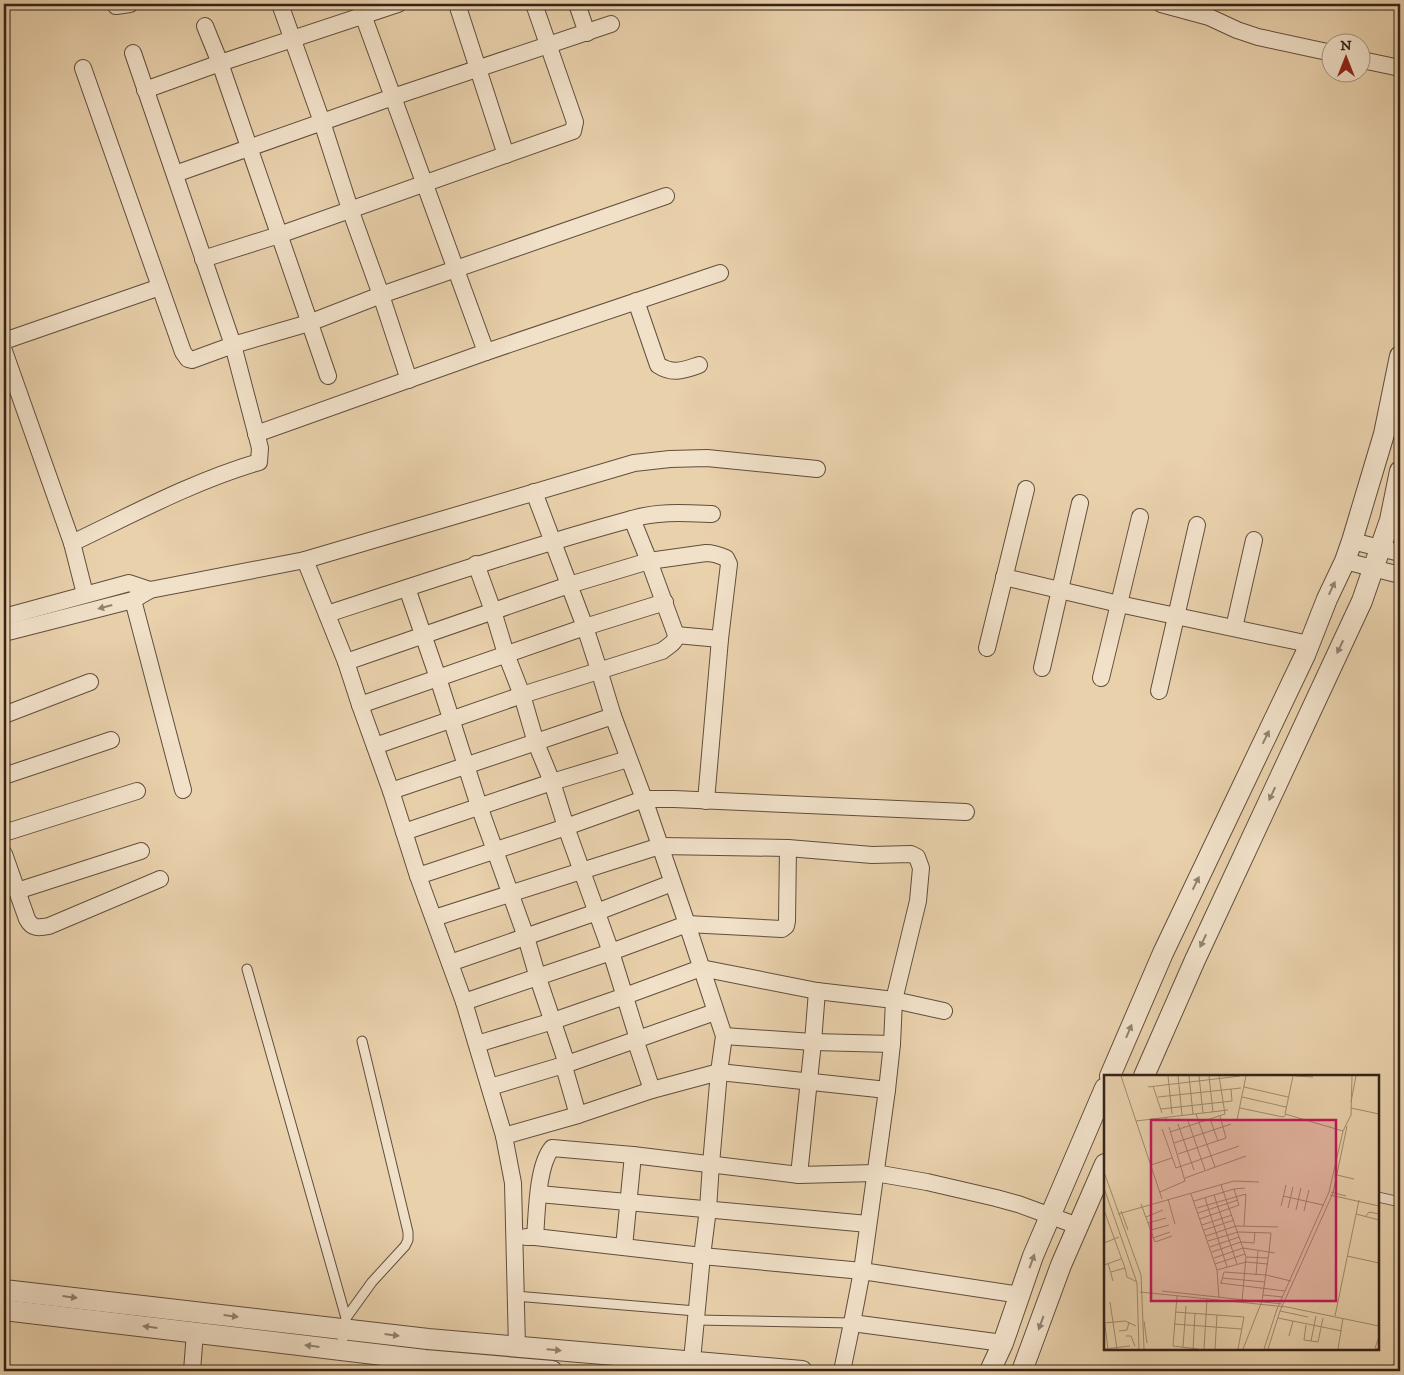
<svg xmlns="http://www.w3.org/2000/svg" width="1404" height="1375" viewBox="0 0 1404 1375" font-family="'IM FELL DW Pica',serif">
<rect width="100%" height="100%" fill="#e9d1ac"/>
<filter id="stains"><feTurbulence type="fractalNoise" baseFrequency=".004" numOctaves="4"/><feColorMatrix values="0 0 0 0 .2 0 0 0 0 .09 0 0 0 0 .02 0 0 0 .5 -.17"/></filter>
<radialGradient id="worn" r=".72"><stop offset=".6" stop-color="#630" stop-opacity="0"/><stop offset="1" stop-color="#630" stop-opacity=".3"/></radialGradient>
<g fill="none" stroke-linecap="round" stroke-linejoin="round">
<defs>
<g id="service">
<polyline points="247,969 346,1318"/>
<polyline points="1378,1197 1400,1202"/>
<polyline points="515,1296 696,1311"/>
<polyline points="696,1320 852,1323"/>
<polyline points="341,1350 344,1329 346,1318 372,1282 405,1246 408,1240 408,1232 362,1041"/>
</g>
<g id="minor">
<polyline points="115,4 116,6 130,4"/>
<polyline points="280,4 322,122 350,209 381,295 409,380"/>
<polyline points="359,4 486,352"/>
<polyline points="457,4 506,155"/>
<polyline points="577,4 587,33"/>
<polyline points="1161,4 1209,17 1237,30 1258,37 1332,53"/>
<polyline points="205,26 220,63 328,376"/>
<polyline points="1362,60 1400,68"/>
<polyline points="83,68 183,352 188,359 192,360 233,345 309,323 381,295 666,196"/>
<polyline points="145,90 220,63 398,4"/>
<polyline points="175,174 393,97 611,24"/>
<polyline points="203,259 279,235 573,131 575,122 534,4"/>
<path d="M 636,301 L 658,365 C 673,375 684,370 699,365"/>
<polyline points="4,341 160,287"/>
<polyline points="4,351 72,543 85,594"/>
<polyline points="256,434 486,352 720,273"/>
<polyline points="534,492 585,627 599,670 613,716 644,799 687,924 724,1036 719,1072 711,1164 708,1209 702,1256 691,1371"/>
<polyline points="1352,541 1400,553"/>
<path d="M 72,543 C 133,514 194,481 259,462 L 260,448 L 233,345 L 133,53"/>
<polyline points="305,560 346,662 360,705 391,791 418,876 464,1002 504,1136 513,1183 517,1347"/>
<polyline points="1345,561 1400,575"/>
<polyline points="476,564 493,611 506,654 522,695 536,743 552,782 566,827 611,952 638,1039 637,1045 652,1090"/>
<polyline points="1004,577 1119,604 1309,644"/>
<polyline points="407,588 438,678 479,806 526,937 538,978 567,1064 565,1070 578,1115"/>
<polyline points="133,600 183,790"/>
<path d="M 327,614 C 428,581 529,547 632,519"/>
<polyline points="4,617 129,583 150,590"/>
<polyline points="1234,628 1254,540"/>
<polyline points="4,633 133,600 150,590 305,560 634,463 670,459 707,458 817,469"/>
<polyline points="676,635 720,639"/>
<polyline points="987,648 1026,489"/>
<path d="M 346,662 L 569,585 L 649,561 L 706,553 C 713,553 719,555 726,558 L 729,564 L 720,639 L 706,801"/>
<polyline points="1042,668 1080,503"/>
<polyline points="1101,678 1140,517"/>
<polyline points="1159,691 1197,525"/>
<polyline points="360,705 585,627 665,602"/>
<polyline points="4,715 90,682"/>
<path d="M 375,746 L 522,695 L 662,651 C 668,646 676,643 676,635 L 649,561 L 632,519 C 658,511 685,513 712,514"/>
<polyline points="4,776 111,740"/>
<polyline points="391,791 613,716"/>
<polyline points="404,832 552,782 628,759"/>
<polyline points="4,833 137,791"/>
<path d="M 4,854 L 27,919 C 32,929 39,928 49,926 L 160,879"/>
<polyline points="418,876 566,827 644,799 674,799 966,812"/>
<polyline points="17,891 141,851"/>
<polyline points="434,918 660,846 788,848 872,855 911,854 917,857 921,868 918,901 894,1000 944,1011"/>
<polyline points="450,963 597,912 672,883"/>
<polyline points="464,1002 611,952 687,924 782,929 786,926 787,921 788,848"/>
<polyline points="724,1036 813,1042 892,1044"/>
<polyline points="477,1044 553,1021 625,996 701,968 817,991 894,1000 892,1044 887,1090 862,1271 852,1323 842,1371"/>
<polyline points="490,1087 567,1064 715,1012"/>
<polyline points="504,1136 578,1115 652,1090 719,1072 887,1090"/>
<polyline points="799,1175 813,1042 817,991"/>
<polyline points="539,1194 868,1224"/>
<polyline points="526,1237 535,1237 702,1256 862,1271 1020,1295"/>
<path d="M 535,1237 C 537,1213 537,1166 552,1148 L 633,1155 L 799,1175 L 875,1173 L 927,1182 L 996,1198 L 1018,1204 L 1078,1226"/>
<polyline points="624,1247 633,1155"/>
<polyline points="852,1323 1003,1343"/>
<polyline points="192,1371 195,1332"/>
</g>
<g id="tertiary">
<polyline points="1110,1076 1163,953 1305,655 1327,599 1345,561 1352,541 1384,434 1400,356"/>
<polyline points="1144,1076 1195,960 1362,601 1390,520 1400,471"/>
<polyline points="4,1290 428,1339 802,1371"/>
<polyline points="4,1310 425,1360 552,1371"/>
<polyline points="990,1371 1003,1343 1033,1256 1105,1088"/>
<polyline points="1022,1371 1061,1265 1105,1164"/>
</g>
</defs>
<use href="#service" stroke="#614e3d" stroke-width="11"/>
<use href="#minor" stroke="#614e3d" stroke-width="18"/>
<use href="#tertiary" stroke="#614e3d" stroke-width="22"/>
<use href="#service" stroke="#f1e1c9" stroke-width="9"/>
<use href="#minor" stroke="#f1e1c9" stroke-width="16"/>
<use href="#tertiary" stroke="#f1e1c9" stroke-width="20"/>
</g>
<defs><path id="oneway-solid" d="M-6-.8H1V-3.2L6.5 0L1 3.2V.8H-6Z" transform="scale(1.25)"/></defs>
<g fill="#928270">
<use href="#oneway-solid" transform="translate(1332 588) rotate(-65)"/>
<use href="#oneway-solid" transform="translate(105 607) rotate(165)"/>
<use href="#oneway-solid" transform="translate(1340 647) rotate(115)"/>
<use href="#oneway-solid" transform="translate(1266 737) rotate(-64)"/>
<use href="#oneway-solid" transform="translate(1272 794) rotate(115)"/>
<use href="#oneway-solid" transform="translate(1196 883) rotate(-64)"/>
<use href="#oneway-solid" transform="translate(1203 941) rotate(115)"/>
<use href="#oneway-solid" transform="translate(1129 1031) rotate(-67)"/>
<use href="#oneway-solid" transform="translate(1032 1261) rotate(-70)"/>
<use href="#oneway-solid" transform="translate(70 1297) rotate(7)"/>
<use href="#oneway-solid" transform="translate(231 1316) rotate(7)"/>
<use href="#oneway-solid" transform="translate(1041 1323) rotate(110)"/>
<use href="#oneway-solid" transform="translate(150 1327) rotate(-173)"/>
<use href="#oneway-solid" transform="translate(392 1335) rotate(7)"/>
<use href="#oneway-solid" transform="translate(312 1346) rotate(-173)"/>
<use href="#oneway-solid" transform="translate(554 1350) rotate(5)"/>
</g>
<g transform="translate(1104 1075)">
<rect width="275" height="275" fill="#e9d1ac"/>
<path fill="none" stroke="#a18b71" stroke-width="1" d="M 17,1 L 58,124M 64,1 L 68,39M 74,1 L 78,40M 85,1 L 89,39M 95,1 L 99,38M 105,1 L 109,37M 189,1 L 181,39 L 239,56M 191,1 L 209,2M 49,11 L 58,38M 44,12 L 136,1M 140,12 L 184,22M 54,22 L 137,13M 138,22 L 182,32M 247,27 L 252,1M 136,33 L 179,42 L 182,40M 247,33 L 275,39M 57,34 L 128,26 L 127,14M 92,39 L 111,92M 62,42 L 62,46 L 76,44M 106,44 L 114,66M 133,45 L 142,1M 32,46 L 124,35M 84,46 L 101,95M 74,49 L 90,95M 58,54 L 72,93 L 135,71M 66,57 L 121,39 L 115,1M 70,68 L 127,49M 74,79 L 122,63 L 116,41M 47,90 L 68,83M 0,97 L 37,200 L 40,274M 233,100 L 250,104M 81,103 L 142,81M 117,110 L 142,182 L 138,226M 0,113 L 33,208 L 35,274M 56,117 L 81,106 L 65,52M 227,117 L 242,121M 87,119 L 113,195 L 115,223M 110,120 L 133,189M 226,120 L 275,131M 179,121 L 219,130M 101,123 L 123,192M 64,124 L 71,149M 90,126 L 130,114M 37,129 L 51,167 L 68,161M 177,131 L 182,110M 93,133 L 142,119 L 140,151M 184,133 L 189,112M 0,135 L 21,193M 192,135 L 197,113M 17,136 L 24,155M 200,136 L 205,115M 94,138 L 134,125M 14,139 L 130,106 L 155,107M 252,139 L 275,145M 42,142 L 59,135M 261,142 L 265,137 L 275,139M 96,144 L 135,130 L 130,114 L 141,113M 44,148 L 62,143M 98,150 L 128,140M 47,155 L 65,150M 100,155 L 130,145M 102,161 L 132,151 L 174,152M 49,163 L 66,157M 104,166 L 134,157 L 167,158 L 165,177 L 171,178M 0,168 L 15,162M 106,172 L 135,162M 108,177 L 137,167 L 150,168 L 151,157M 243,181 L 275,188M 142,182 L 164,183M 110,183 L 139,173 L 165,177 L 158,226 L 139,274M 4,188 L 9,206M 111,189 L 141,179M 0,190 L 17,184M 113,195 L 142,187 L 164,189M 7,197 L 21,193 L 23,202 L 33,207M 152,200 L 154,176M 118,203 L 161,207M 116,208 L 181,216M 117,208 L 120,197 L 162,200 L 187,206M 58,216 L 178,229M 36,217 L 183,232 L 275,251M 159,220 L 179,222M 73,221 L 69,271 L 94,274M 6,227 L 13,274M 176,236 L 204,242M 71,237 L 140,242 L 134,274M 231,241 L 255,125M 0,243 L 4,274M 174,243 L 238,256M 40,246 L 43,268M 0,248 L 21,246 L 32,251M 70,249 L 138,254M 202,250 L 200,265 L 214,267 L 219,243M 15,256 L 23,255 L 25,247M 22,261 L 27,261 L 31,271M 185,261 L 189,246M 275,262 L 271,273 L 275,274M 207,266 L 212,241M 79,272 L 82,231M 0,274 L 26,271M 89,274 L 91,238M 100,274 L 103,224M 111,274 L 113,240M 160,274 L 173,234 L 225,117 L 239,56 L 247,40 L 248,1M 164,274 L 176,236 L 229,118 L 243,51M 234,274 L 239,243"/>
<path fill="#c2185b" fill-opacity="0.15" stroke="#c2185b" stroke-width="2.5" d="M 47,45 L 232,45 L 232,226 L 47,226 Z"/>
<rect width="275" height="275" fill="none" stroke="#342318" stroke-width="2.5"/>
</g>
<rect width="1404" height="1375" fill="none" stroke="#e9d1ac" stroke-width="20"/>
<rect x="5" y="5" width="1394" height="1365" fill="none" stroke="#342318" stroke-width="2.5"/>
<rect x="10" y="10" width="1384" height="1355" fill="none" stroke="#342318"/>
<g transform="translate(1346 58)"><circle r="24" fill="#f1e1c9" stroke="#a59582"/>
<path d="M0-4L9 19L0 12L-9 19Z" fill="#8f2418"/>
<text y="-8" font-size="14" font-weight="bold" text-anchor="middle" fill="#342318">N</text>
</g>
<rect width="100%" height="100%" filter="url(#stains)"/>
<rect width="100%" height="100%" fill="url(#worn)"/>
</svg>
